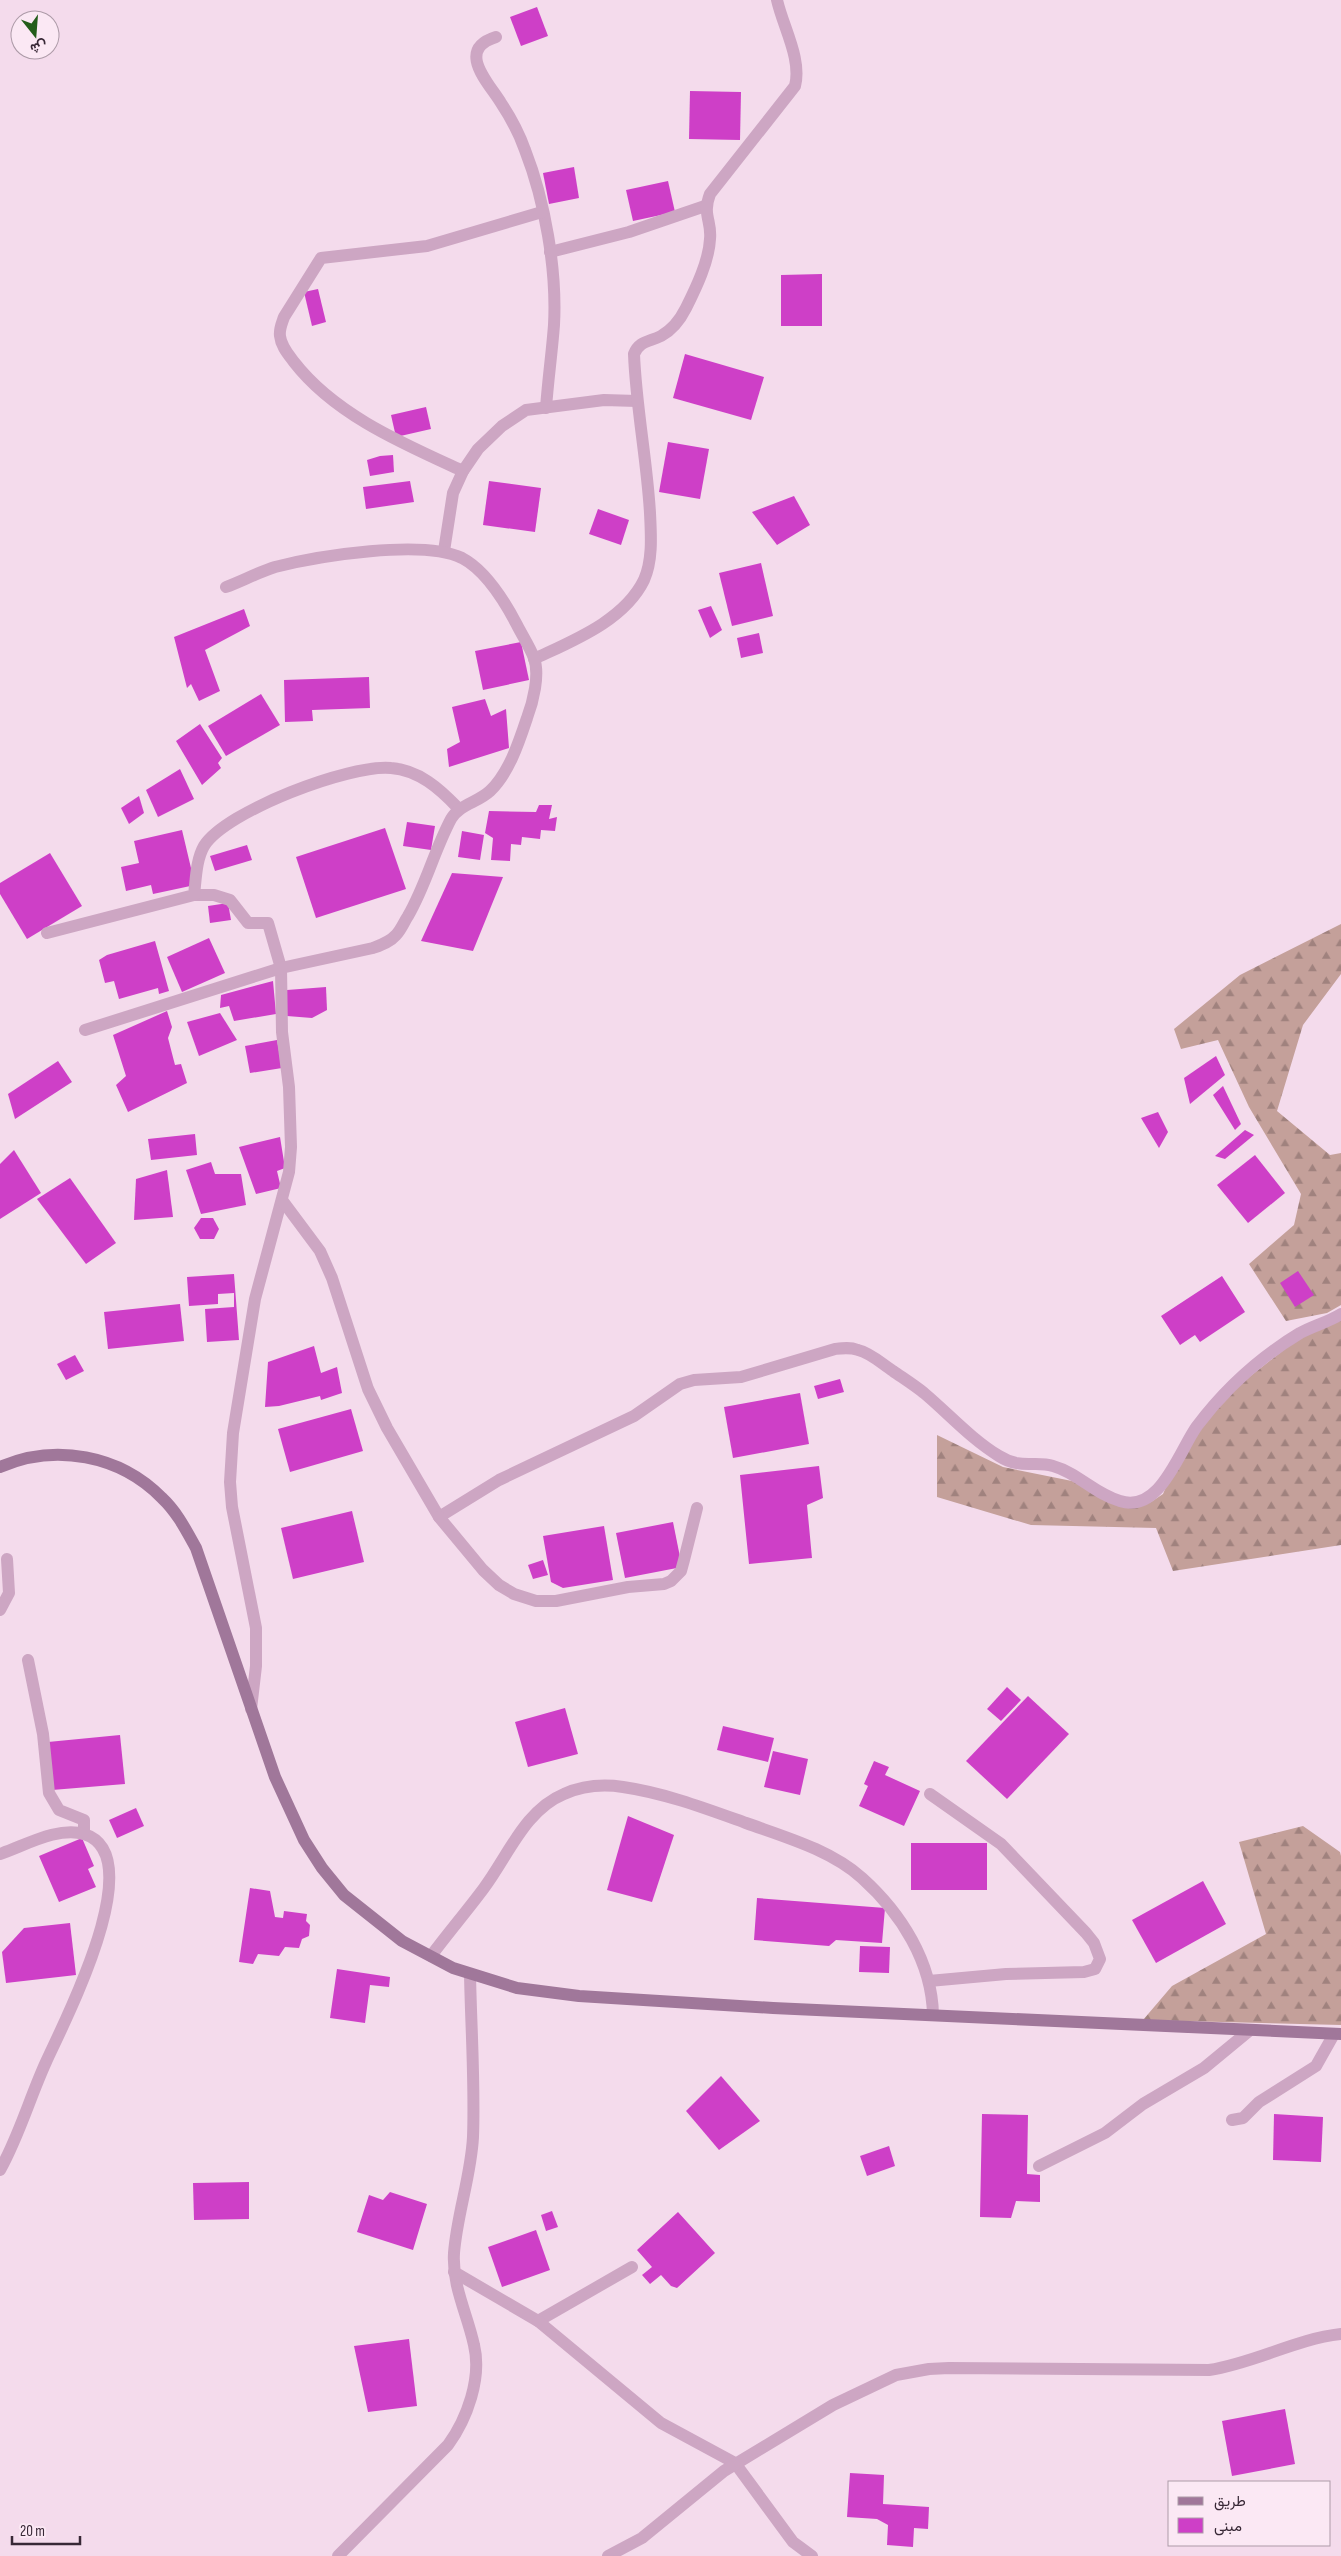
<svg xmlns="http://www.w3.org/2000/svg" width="1341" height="2556" viewBox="0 0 1341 2556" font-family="'Sofia Sans Condensed',Vazirmatn,sans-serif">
<defs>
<pattern id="forest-firs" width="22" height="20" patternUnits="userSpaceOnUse" patternTransform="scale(1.25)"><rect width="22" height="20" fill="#c4a09a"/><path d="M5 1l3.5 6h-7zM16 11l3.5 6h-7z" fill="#a0827e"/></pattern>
</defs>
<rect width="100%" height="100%" fill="#f4dbec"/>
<g fill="url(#forest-firs)">
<polygon points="1341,924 1341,974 1303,1025 1277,1111 1330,1155 1341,1153 1341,1305 1327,1313 1286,1321 1249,1264 1294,1225 1301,1194 1249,1107 1218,1040 1181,1049 1174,1029 1240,975"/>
<polygon points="1341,1319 1341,1545 1173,1571 1156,1528 1031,1525 937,1497 937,1435 1003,1467 1077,1482 1134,1506 1151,1502 1163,1494 1169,1480 1198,1432 1224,1397 1300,1337"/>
<polygon points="1303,1826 1340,1852 1341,1856 1341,2025 1143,2020 1172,1986 1266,1934 1239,1842"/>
</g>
<g fill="#ce3fc7">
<polygon points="537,7 548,36 521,46 510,17"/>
<polygon points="690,91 741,92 740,140 689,139"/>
<polygon points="574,167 579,198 549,204 543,173"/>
<polygon points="668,181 675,212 633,221 626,190"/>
<polygon points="822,274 822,326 781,326 781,275"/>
<polygon points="318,289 326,322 312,326 304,292"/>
<polygon points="685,354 764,377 751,420 673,398"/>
<polygon points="426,407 431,429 396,437 391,415"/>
<polygon points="668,442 709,449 700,499 659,492"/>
<polygon points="393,455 394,472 370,476 367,460 380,456"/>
<polygon points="410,481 414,502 366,509 363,487"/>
<polygon points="489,481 541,488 535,532 483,525"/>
<polygon points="794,496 810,525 777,545 752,512"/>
<polygon points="598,509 629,520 621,545 589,534"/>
<polygon points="761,563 773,616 732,626 719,573"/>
<polygon points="711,606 722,630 710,638 698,610"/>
<polygon points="244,609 250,626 205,650 220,691 199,701 191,684 187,688 174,637"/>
<polygon points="759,633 763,653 741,658 737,638"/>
<polygon points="521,642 529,680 483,690 475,651"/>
<polygon points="369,677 370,708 312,710 313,721 285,722 284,680"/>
<polygon points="261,694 280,725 226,756 208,726"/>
<polygon points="485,699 491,716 506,709 509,748 449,767 447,749 460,742 452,707"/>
<polygon points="200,724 222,758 218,763 221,768 202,785 176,741"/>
<polygon points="180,769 194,799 158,817 146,790"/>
<polygon points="139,796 144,813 129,824 121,808"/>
<polygon points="539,805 552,805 549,819 557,817 555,831 541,830 540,839 522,837 521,845 511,844 510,861 491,860 493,838 485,833 489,811 536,812"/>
<polygon points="407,822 435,826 431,850 403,846"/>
<polygon points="385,828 406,889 316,918 296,857"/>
<polygon points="182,830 195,885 153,894 151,885 126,891 121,867 139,863 134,841"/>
<polygon points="462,831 484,835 480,860 458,857"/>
<polygon points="247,845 252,860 215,871 210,856"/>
<polygon points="50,853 82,906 27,939 0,894 0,883"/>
<polygon points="452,873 503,877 473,951 421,941"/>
<polygon points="228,903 231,920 210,923 208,906"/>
<polygon points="209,938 225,973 182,992 167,957"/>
<polygon points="155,941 169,991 159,994 158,988 119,999 114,981 105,983 99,960 107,955"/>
<polygon points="273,981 276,1014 234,1021 229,1006 220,1008 221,995"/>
<polygon points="326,987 327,1010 312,1018 287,1016 287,990"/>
<polygon points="167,1011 172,1027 168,1038 175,1065 181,1064 187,1083 128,1112 116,1085 126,1076 113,1035"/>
<polygon points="220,1013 237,1040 199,1056 187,1022"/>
<polygon points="277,1040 282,1068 250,1073 245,1046"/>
<polygon points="1216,1056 1225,1075 1190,1104 1184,1078"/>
<polygon points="58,1061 72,1082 15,1119 8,1094"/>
<polygon points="1223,1086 1241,1124 1235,1130 1213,1095"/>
<polygon points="1158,1112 1168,1132 1159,1148 1141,1118"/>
<polygon points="1245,1130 1254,1135 1225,1159 1215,1156"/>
<polygon points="195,1134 197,1155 151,1160 148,1139"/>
<polygon points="280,1137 285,1168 277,1171 281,1188 256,1194 239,1147"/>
<polygon points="14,1150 41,1193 0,1219 0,1164"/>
<polygon points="1255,1155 1285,1193 1248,1223 1217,1185"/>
<polygon points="211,1162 215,1174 241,1174 246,1205 201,1214 186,1170"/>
<polygon points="167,1170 173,1217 134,1220 136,1179"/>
<polygon points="70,1178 116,1243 86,1264 37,1199"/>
<polygon points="201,1218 213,1218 219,1229 214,1239 200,1239 194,1228"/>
<polygon points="1298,1271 1314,1295 1295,1307 1280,1283"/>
<polygon points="234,1274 239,1340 207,1342 205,1309 234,1307 234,1293 218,1294 218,1304 189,1306 187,1277"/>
<polygon points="1222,1276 1245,1312 1200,1342 1195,1335 1180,1345 1161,1316"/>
<polygon points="180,1304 184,1341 108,1349 104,1312"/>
<polygon points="314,1346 321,1373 337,1367 342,1393 321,1400 320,1396 279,1406 265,1407 268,1362"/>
<polygon points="75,1355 84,1371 66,1380 57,1364"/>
<polygon points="840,1379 844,1392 818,1399 814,1386"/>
<polygon points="800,1393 809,1444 733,1458 724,1407"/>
<polygon points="351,1409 363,1451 290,1472 278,1429"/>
<polygon points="819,1466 823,1498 807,1505 812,1558 749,1564 740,1475"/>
<polygon points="352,1511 364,1562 293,1579 281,1528"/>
<polygon points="673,1522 682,1567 625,1578 616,1533"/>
<polygon points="604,1526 613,1580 563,1588 551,1582 543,1536"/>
<polygon points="543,1560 548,1575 533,1579 528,1565"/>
<polygon points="1007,1687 1021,1700 1001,1721 987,1709"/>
<polygon points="1028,1696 1069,1734 1007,1799 966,1761"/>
<polygon points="565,1708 578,1754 528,1767 515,1722"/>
<polygon points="723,1726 774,1738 768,1762 717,1750"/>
<polygon points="120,1735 125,1784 52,1790 48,1742"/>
<polygon points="773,1751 808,1759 800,1795 764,1787"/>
<polygon points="874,1761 889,1767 885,1775 920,1791 904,1826 859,1806 868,1786 864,1784"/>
<polygon points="136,1808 144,1826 117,1838 109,1820"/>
<polygon points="628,1816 674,1835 652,1902 607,1890"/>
<polygon points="82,1838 94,1866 88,1869 96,1887 59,1902 39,1856"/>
<rect x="911" y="1843" width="76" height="47"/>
<polygon points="1203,1881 1226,1924 1156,1963 1132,1920"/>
<polygon points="250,1888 270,1891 275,1917 283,1918 284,1911 307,1914 306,1921 310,1925 309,1936 302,1939 299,1948 285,1947 279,1956 258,1954 253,1964 239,1962"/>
<polygon points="757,1898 885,1908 882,1943 836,1940 829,1946 754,1940"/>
<polygon points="70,1923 76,1975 6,1983 2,1952 24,1928"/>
<polygon points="860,1946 890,1947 889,1973 859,1972"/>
<polygon points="337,1969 390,1977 389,1987 370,1985 365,2023 330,2018"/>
<polygon points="721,2076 760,2121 719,2150 686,2111"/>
<polygon points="982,2114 1028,2115 1027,2174 1040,2175 1040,2202 1016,2201 1011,2218 980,2217"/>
<polygon points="1274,2114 1323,2117 1321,2162 1273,2160"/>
<polygon points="889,2146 895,2166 867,2176 860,2156"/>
<polygon points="249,2182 249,2219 194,2220 193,2183"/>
<polygon points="390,2192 427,2204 413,2250 357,2232 369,2195 383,2200"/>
<polygon points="552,2211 558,2227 546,2231 541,2215"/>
<polygon points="678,2212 715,2253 677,2288 671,2286 661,2275 650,2284 642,2275 652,2267 637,2250"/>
<polygon points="536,2230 550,2270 502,2287 488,2247"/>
<polygon points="409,2339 417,2406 368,2412 354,2346"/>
<polygon points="1285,2409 1295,2464 1232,2476 1222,2421"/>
<polygon points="850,2473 884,2475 883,2504 929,2507 928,2529 914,2528 913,2547 887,2545 888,2525 877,2519 847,2517"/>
</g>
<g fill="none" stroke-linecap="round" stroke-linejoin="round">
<g stroke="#cda6c3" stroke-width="12">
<polyline points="1232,2120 1243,2118 1259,2102 1316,2066 1334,2034"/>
<polyline points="1039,2166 1105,2133 1143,2104 1204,2068 1250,2030"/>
</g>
<g stroke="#cda6c3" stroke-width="12">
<path d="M 496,37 C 455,50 489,83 501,103 C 511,118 519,133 525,150 C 545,201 557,270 554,325 C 552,352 548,380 546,408"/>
<polyline points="550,252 629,232 705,206"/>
<path d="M 463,471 C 404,444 335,415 294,362 C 288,354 281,346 280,336 C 279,329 282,323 284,317 L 321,258 L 427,246 L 542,212"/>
<polyline points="444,551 453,493 463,471 478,449 502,426 526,410 604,400 637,401"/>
<path d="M 534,659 C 572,641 624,621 644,580 C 653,560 651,534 650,513 C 647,460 636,407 634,354 C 639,341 649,342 661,336 C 672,330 681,318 686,308 C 696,288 709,261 710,239 C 712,221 702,215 710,194 L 795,86 C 802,59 783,27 777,0"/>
<polyline points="194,895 214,895 230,900 248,923 268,923 281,968 282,1032 289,1087 291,1147 289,1172 255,1299 233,1433 230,1482 232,1507 256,1628 256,1666 251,1709"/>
<path d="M 47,933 L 194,895 C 196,879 196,860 204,846 C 226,811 350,764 391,768 C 419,770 440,789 458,808"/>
<path d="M 85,1030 L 281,968 L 373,948 C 381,945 390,942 396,935 C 401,930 404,922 408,916 C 426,885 434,851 451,819 C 460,804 477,803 490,791 C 509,773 519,742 527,718 C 533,702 540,675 534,658 C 530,647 522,635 517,625 C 505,602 485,570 462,558 C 423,539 318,556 275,567 C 259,572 242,581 226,587"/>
<path d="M 282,1200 L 320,1251 L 332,1278 L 368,1389 L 387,1428 L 439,1517 L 499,1480 L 634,1416 L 680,1384 L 694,1380 L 741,1377 L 835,1349 C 843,1348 850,1347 858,1350 C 871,1353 882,1364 893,1371 C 903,1378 914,1385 924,1393 C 949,1414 971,1439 999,1456 C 1021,1470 1035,1460 1053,1466 C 1078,1473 1095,1494 1120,1501 C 1160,1514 1179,1451 1197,1426 C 1225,1389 1260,1357 1300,1333 C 1313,1326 1328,1322 1341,1314"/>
<polyline points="439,1517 483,1570 499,1585 514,1594 536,1601 556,1601 628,1587 664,1584 671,1581 681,1571 684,1560 697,1508"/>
<polyline points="0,1610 9,1593 7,1559"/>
<polyline points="28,1660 43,1734 49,1793 59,1810 84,1820 84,1834"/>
<path d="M 0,1854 C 24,1846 58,1826 84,1834 C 152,1855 63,2024 46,2062 C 30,2097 19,2136 0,2170"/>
<path d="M 431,1956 C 448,1933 467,1911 484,1888 C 508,1856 525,1810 564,1794 C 582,1786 603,1784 623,1787 C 665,1793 707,1809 746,1823 C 785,1837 831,1850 862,1878 C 901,1913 932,1962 933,2015"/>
<polyline points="929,1981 1006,1974 1084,1972 1095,1969 1100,1959 1094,1943 1086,1933 1001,1844 930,1794"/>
<polyline points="454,2272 538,2321 632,2267"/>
<polyline points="538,2321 661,2423 735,2463 793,2542 812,2556"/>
<path d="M 338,2556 L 448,2445 C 467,2419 482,2378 474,2345 C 467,2313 452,2286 454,2253 C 457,2214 471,2176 473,2137 C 475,2083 471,2028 470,1974"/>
<path d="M 608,2556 L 642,2538 L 724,2471 L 833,2405 L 896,2375 L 929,2369 L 949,2368 L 1209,2370 C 1255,2363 1295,2339 1341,2334"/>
</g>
<path stroke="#a0779a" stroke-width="12" d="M 0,1467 C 55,1443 120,1455 162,1498 C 177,1512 186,1530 196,1548 L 275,1777 L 304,1840 L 322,1868 L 344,1895 L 402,1941 L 453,1968 L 517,1988 L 579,1996 L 773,2008 L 1341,2034"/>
</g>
<rect x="1168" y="2481" width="162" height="65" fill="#fbe8f4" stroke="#ad9ba8"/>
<rect x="1178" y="2497" width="25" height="8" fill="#a0779a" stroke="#ad9ba8"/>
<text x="1214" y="2506" font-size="15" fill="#382836">طريق</text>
<rect x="1178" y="2518" width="25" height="15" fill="#ce3fc7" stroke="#ad9ba8"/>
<text x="1214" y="2531" font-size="15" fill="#382836">مبنى</text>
<g transform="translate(35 35) rotate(163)"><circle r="24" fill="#fbe8f4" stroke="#ad9ba8"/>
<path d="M0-4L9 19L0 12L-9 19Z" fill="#235d1a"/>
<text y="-8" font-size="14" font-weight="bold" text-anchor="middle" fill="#382836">ش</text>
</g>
<path d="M12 2536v8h68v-8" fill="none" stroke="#382836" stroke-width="2.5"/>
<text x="20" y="2536" font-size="15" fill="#382836" stroke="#fbe8f4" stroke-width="4" paint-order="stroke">20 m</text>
</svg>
